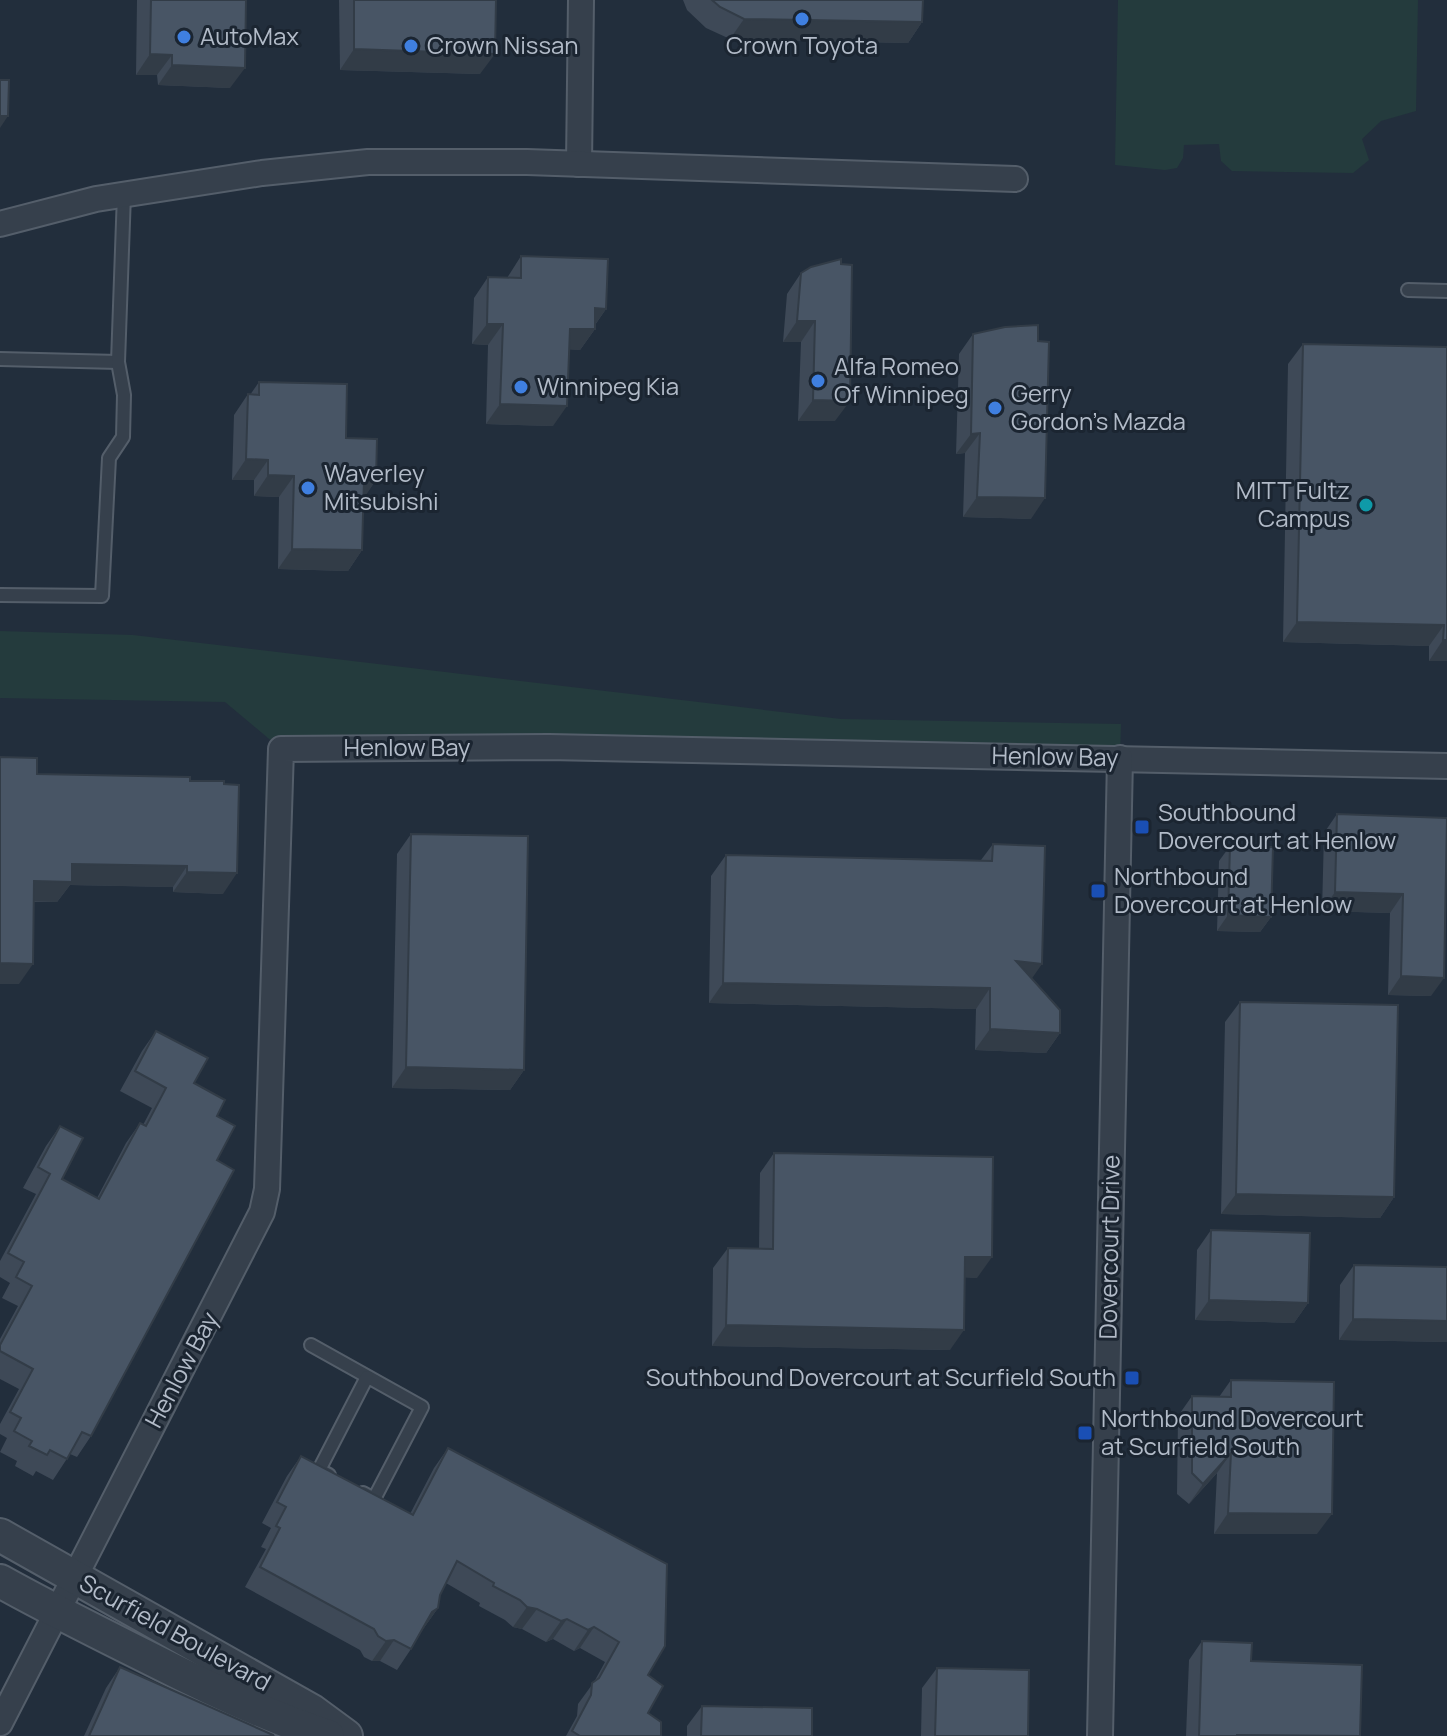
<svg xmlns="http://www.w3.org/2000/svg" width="1447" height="1736" viewBox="0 0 1447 1736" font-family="Manrope,sans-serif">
<rect width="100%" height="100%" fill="#222e3c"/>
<g fill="#243b3d">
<polygon points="1118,0 1418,0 1416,111 1381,121 1362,139 1369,160 1353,173 1232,171 1221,161 1219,144 1184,145 1183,158 1177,168 1165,170 1115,165"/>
<polygon points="0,631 133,635 841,719 1121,724 1120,758 281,749 225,702 0,698"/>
</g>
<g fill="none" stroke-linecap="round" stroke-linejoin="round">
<defs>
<g id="service">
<polyline points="1408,290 1447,291"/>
<polyline points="0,359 118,362"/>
<polyline points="0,595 102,596 109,458 123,437 124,395 118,362 124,194"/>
<polyline points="311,1345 422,1407 374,1499 363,1493"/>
<polyline points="329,1475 319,1470 367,1377"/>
</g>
<g id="minor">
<polyline points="579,164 581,0"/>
<polyline points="0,224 96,199 262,173 368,162 527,162 1015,179"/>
<polyline points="0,1723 262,1212 267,1189 281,749 549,747 1447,766"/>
<polyline points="1100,1736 1120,758"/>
</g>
<g id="tertiary">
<polyline points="0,1535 312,1711 346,1736"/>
<path d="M 0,1581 C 50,1609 101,1634 153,1660 C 210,1689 267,1716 328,1736"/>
</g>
</defs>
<use href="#service" stroke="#545e6a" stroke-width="16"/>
<use href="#minor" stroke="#545e6a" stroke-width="28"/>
<use href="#tertiary" stroke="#545e6a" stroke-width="36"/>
<use href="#service" stroke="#36404c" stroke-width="12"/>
<use href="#minor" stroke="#36404c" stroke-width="24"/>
<use href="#tertiary" stroke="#36404c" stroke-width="32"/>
</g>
<g fill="#3e4957">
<polygon points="137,0 246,0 230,88 158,85 157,75 136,75"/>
<polygon points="339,0 496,0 480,74 340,70"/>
<polygon points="683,0 923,0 922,22 908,43 730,39 706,28 687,10"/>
<polygon points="521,256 606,309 595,325 595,329 580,350 569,349 553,426 486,424 488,345 472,344 474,298 488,277 507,278"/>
<polygon points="841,264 835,421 798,421 801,342 783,342 787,294 801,273"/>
<polygon points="973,334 1038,341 1031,519 963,517 965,453 956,454 959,354"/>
<polygon points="1303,344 1447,347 1447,661 1429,661 1429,646 1283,642 1288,364"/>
<polygon points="259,382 346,438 376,480 363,498 362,550 348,571 278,569 279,497 254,496 254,480 232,480 234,415 248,394 250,395"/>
<polygon points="37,774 190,781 223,894 173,892 173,887 70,885 57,902 34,902 19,984"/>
<polygon points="1337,814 1447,818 1431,996 1388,995 1390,913 1322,911 1324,833"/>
<polygon points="411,834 524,1070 510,1090 392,1088 397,854"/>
<polygon points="993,844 1031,979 1060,1033 1046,1053 975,1050 976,1009 709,1003 711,876 726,855 981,860"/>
<polygon points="1230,846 1271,917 1260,932 1217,931 1219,861"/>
<polygon points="1240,1002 1394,1197 1380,1218 1221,1214 1225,1022"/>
<polygon points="156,1031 217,1116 217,1160 91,1436 77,1457 70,1454 53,1480 36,1471 33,1476 15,1466 17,1461 0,1452 7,1438 0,1434 0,1424 19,1389 0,1379 0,1339 18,1306 2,1298 10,1283 0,1277 0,1261 36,1194 23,1188 46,1146 60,1126 62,1179 97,1198 126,1143 140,1123 143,1125 152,1108 120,1091 142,1051"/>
<polygon points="774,1153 977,1278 965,1277 950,1350 712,1346 713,1268 728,1248 759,1249 760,1173"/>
<polygon points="1211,1230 1308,1303 1294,1323 1195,1320 1197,1250"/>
<polygon points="1354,1265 1447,1267 1447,1342 1339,1340 1340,1285"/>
<polygon points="1231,1380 1317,1534 1214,1534 1217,1473 1189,1504 1177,1494 1178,1416 1192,1396 1219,1397"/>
<polygon points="448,1448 648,1675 648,1713 661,1736 566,1736 577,1716 578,1704 594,1682 605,1662 580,1648 574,1651 553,1639 546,1642 522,1629 513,1627 505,1620 479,1606 480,1603 446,1583 440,1595 438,1608 423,1629 411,1649 397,1670 380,1661 372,1661 364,1657 360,1650 245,1587 266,1549 261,1547 271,1528 262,1523 287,1476 301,1456 410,1514 434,1468"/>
<polygon points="1202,1641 1251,1661 1360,1736 1186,1736 1189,1660"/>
<polygon points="120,1667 273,1736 84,1736 106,1688"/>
<polygon points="937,1668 1028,1736 921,1736 922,1688"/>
<polygon points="702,1706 812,1736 687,1736 687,1726"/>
</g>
<g fill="#323c47">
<polygon points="744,19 922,22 908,43 730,39"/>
<polygon points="354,49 495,54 480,74 340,70"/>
<polygon points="150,54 172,55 157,75 136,75"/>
<polygon points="172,65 245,68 230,88 158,85"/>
<polygon points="0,116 8,116 0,128"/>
<polygon points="595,308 606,309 592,329 595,329 580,350 555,349 570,329"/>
<polygon points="797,321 815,321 801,342 783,342"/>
<polygon points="487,324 503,324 488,345 472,344"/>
<polygon points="813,400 850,401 835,421 798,421"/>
<polygon points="500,404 567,406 553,426 486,424"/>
<polygon points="980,433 965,453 956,454 971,434"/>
<polygon points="246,459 268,460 254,480 232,480"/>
<polygon points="268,475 294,476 279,497 254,496"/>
<polygon points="364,480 376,480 362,501"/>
<polygon points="977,497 1045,498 1031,519 963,517"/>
<polygon points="292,549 362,550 348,571 278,569"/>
<polygon points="1297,622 1444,625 1429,646 1283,642"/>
<polygon points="1443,640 1447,640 1447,661 1429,661"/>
<polygon points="72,864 187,866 173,887 70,885 57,902 20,901 34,881"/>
<polygon points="187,872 237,873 223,894 173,892"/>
<polygon points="1335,892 1403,894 1390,913 1322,911"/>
<polygon points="1228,915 1271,917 1260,932 1217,931"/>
<polygon points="1016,961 1042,964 1028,984"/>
<polygon points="0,963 33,964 19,984 0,984"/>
<polygon points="1401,976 1444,978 1431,996 1388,995"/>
<polygon points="723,983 990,988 976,1009 709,1003"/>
<polygon points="990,1029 1060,1033 1046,1053 975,1050"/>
<polygon points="406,1067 524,1070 510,1090 392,1088"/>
<polygon points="1236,1194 1394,1197 1380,1218 1221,1214"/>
<polygon points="965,1257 992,1257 977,1278 951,1277"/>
<polygon points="1209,1300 1308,1303 1294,1323 1195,1320"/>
<polygon points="1353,1319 1447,1321 1447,1342 1339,1340"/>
<polygon points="726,1325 964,1330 950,1350 712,1346"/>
<polygon points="1231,1453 1217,1473 1189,1504 1203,1484"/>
<polygon points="1228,1513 1332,1514 1317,1534 1214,1534"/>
<polygon points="527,1607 537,1609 522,1629 513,1627"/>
<polygon points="438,1608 424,1628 418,1632 432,1612"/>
<polygon points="567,1619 553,1639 546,1642 561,1621"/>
<polygon points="594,1627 580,1648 574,1651 588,1630"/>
<polygon points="394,1640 380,1661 372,1661 386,1641"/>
</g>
<g fill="#485565" stroke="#323c47" stroke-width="2">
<polygon points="151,0 246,0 245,68 172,65 172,55 150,54"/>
<polygon points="354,0 496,0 495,54 354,49"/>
<polygon points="712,0 923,0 922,22 744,19 720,7"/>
<polygon points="0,80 9,80 8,116 0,116"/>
<polygon points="521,256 608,259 606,309 595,308 595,329 570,329 567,406 500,404 503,324 487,324 488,277 521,278"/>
<polygon points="841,259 841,264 852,265 850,401 813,400 815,321 797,321 801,273 811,267"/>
<polygon points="1038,325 1038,341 1049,342 1045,498 977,497 980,433 971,434 973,334 1005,327"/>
<polygon points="1303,344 1447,347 1447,640 1443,640 1444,625 1297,622"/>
<polygon points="259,382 347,384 346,438 377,439 376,480 364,480 362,550 292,549 294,476 268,475 268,460 246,459 248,394 259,395"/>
<polygon points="0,757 37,758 37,774 190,777 190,781 224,781 224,784 239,785 237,873 187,872 187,866 72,864 72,882 34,881 33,964 0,963"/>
<polygon points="1337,814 1447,818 1444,978 1401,976 1403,894 1335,892"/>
<polygon points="411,834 528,836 524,1070 406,1067"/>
<polygon points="993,844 1045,846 1042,964 1016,961 1060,1010 1060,1033 990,1029 990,988 723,983 726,855 992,861"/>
<polygon points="1230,846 1273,847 1271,917 1228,915"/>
<polygon points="1240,1002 1398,1005 1394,1197 1236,1194"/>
<polygon points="156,1031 208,1058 194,1083 225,1100 217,1116 235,1126 217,1160 234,1170 91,1436 82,1432 67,1459 50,1450 47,1455 29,1446 32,1441 14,1431 21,1418 10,1412 33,1369 0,1351 0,1345 32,1286 16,1277 24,1262 8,1253 50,1174 38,1167 60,1126 83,1138 62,1179 99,1199 140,1123 146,1126 166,1088 135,1071"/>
<polygon points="774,1153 993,1157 992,1257 965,1257 964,1330 726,1325 728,1248 773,1249"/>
<polygon points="1211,1230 1310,1233 1308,1303 1209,1300"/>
<polygon points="1354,1265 1447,1267 1447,1321 1353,1319"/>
<polygon points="1231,1380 1334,1382 1332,1514 1228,1513 1231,1453 1203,1484 1192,1473 1192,1396 1231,1397"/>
<polygon points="448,1448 667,1564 665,1646 648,1675 663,1686 648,1713 661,1722 661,1736 580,1736 572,1731 591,1695 592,1683 599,1678 619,1642 594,1627 588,1630 567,1619 561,1621 537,1609 527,1607 520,1600 493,1586 494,1583 457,1561 440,1595 438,1608 432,1612 411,1649 394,1640 386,1641 378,1636 374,1629 260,1567 280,1528 276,1526 286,1507 277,1502 301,1456 413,1515"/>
<polygon points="1202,1641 1252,1643 1251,1661 1362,1665 1360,1736 1237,1735 1237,1736 1199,1736"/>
<polygon points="120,1667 273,1735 273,1736 89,1736"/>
<polygon points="937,1668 1029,1670 1028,1736 935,1736"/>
<polygon points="702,1706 812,1708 812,1736 701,1736"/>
</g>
<g fill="#3f7fe0" stroke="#1b2531" stroke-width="3">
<circle cx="802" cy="19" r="8"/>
<circle cx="184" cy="37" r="8"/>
<circle cx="411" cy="46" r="8"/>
<circle cx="818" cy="381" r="8"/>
<circle cx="521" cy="387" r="8"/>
<circle cx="995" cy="408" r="8"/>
<circle cx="308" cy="488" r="8"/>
</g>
<circle fill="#0f9aa8" stroke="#1b2531" stroke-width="3" cx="1366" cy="505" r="8"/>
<g fill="#1a4fb4" stroke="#1b2531" stroke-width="3">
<rect x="1134" y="819" width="16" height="16" rx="4"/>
<rect x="1090" y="883" width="16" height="16" rx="4"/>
<rect x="1124" y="1370" width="16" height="16" rx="4"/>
<rect x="1077" y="1425" width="16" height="16" rx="4"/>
</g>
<g text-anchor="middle" stroke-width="6" stroke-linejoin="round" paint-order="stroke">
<g font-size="24" fill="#b2bbc8" stroke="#1b2531" text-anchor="start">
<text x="200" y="45">AutoMax</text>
<text x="427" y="54">Crown Nissan</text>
<text x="802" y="54" text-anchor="middle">Crown Toyota</text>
<text x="834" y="375">Alfa Romeo<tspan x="834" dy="28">Of Winnipeg</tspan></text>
<text x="537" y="395">Winnipeg Kia</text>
<text x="1011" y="402">Gerry<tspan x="1011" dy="28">Gordon's Mazda</tspan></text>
<text x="324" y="482">Waverley<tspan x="324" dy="28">Mitsubishi</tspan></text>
<text x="1350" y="499" text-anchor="end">MITT Fultz<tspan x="1350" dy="28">Campus</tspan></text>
<text x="1158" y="821">Southbound<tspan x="1158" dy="28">Dovercourt at Henlow</tspan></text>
<text x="1114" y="885">Northbound<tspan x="1114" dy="28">Dovercourt at Henlow</tspan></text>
<text x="1116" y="1386" text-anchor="end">Southbound Dovercourt at Scurfield South</text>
<text x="1101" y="1427">Northbound Dovercourt<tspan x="1101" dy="28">at Scurfield South</tspan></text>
</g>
<g font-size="24" fill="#b2bbc8" stroke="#1b2531">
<text x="407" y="756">Henlow Bay</text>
<text transform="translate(1055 757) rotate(1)" y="8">Henlow Bay</text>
<text transform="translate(1110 1247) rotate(-89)" y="8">Dovercourt Drive</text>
<text transform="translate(182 1370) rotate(-62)" y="8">Henlow Bay</text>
<text transform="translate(175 1633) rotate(29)" y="8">Scurfield Boulevard</text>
</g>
</g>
</svg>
